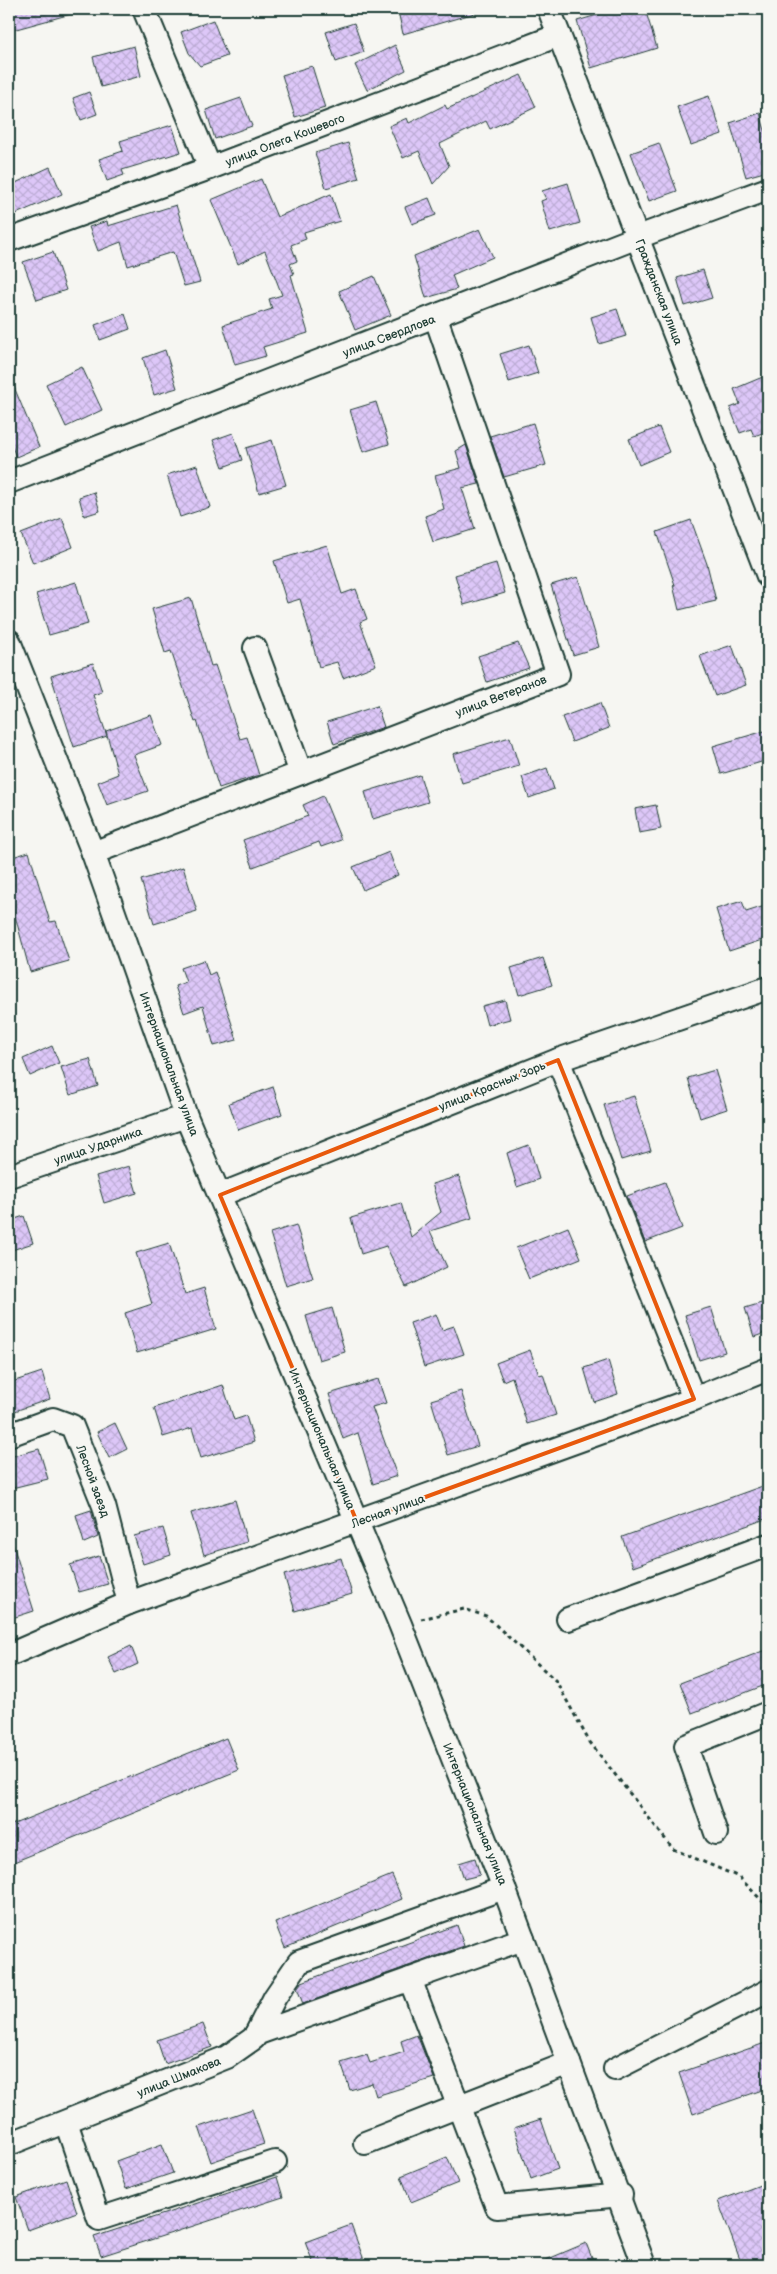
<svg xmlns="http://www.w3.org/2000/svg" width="777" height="2274" viewBox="0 0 777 2274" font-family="'Balsamiq Sans',sans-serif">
<defs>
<pattern id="building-cross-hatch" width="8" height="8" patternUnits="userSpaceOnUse" patternTransform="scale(1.25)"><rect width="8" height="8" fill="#ddc7f8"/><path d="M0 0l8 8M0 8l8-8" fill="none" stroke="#bdacd5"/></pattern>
</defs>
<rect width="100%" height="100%" fill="#f6f6f2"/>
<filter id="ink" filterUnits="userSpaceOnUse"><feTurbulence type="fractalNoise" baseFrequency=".02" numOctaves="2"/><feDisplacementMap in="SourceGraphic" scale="10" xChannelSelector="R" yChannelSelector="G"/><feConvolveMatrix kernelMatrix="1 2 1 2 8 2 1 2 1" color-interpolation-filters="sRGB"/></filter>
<g filter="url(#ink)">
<g fill="url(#building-cross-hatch)" stroke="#1f3d34">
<polygon points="9,9 71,9 71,14 9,31"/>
<polygon points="409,9 474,9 475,13 403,34 398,11"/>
<polygon points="617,9 645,9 657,48 591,68 577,21"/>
<polygon points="213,20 227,56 200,66 189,53 181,32"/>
<polygon points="354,23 364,52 336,62 326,32"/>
<polygon points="395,45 406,70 367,90 355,65"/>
<polygon points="134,46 141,76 101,87 93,57"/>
<polygon points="312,66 325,108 295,117 282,75"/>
<polygon points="521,75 536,107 490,129 486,121 440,144 449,166 433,184 419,151 403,158 389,126 407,118 409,123 445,105 447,109"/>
<polygon points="89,92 97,114 81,120 73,98"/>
<polygon points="709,96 722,134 691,145 677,107"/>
<polygon points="241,98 252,126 215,139 206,110"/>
<polygon points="760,113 768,141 768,171 746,177 730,123"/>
<polygon points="172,125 181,152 122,170 124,175 107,181 99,159 123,151 120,141"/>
<polygon points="348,143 359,178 326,188 315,153"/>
<polygon points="659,143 677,191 649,201 631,153"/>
<polygon points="50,167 62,194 9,217 9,186"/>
<polygon points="261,179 277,217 331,194 340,221 304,232 306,239 291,245 297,261 290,264 294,274 291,275 308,333 263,347 266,356 235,365 223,325 272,309 269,299 282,295 265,251 238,264 211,200"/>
<polygon points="568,183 580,223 550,232 541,201 546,199 542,191"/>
<polygon points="429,198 436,215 412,224 405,207"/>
<polygon points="176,205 200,282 184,286 173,252 128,266 121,242 98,251 89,227 107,221 108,226"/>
<polygon points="480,229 493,257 452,275 457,289 426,298 414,256"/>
<polygon points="53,252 66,290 37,300 23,262"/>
<polygon points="703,270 712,298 685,306 677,278"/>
<polygon points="374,276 391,315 355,330 339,291"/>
<polygon points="617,309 626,336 599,344 591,317"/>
<polygon points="125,314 130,329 100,340 95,325"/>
<polygon points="529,345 538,373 509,382 500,354"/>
<polygon points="165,350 177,388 154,395 143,358"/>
<polygon points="82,367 102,410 66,427 46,384"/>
<polygon points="9,375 39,447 16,457 9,439"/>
<polygon points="765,376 768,385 768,431 754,436 751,429 740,433 730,408 740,404 734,389"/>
<polygon points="376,402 389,444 363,452 350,410"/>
<polygon points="533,423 546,465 504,477 490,436"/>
<polygon points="659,427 669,452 639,465 629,439"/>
<polygon points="233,433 242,460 223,467 213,440"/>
<polygon points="272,440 286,485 259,493 246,448"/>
<polygon points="466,445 479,484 462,488 475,529 433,542 425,516 444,509 435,475 461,468 456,451"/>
<polygon points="197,465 210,507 180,517 167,475"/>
<polygon points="94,492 100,511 84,516 79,497"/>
<polygon points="62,518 73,547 33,563 21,534"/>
<polygon points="691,520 707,564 716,601 679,610 673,585 675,585 657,532"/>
<polygon points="327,545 342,594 356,589 367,619 360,622 376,665 343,678 337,662 319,667 300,599 287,603 274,561"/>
<polygon points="496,563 505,593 464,605 455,575"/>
<polygon points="578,577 599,647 573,655 551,585"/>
<polygon points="76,582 88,624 49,635 36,594"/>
<polygon points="191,598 211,666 215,665 240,739 247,737 259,775 219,788 197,721 195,722 171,651 165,653 152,609"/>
<polygon points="518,643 529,668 487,682 478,656"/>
<polygon points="732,645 746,685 715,696 700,656"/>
<polygon points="93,663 102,692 93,695 107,736 74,747 51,676"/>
<polygon points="600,703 609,728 572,742 562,717"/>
<polygon points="377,706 384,727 334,744 327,722"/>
<polygon points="151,715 162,745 134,755 148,791 107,805 98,782 118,774 106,731"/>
<polygon points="768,730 768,760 721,774 713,746"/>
<polygon points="510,737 519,766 462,783 453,754"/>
<polygon points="547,768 554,789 529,798 522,777"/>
<polygon points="420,775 428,802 373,819 365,792"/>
<polygon points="323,796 341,840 321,847 319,842 253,867 243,840 308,816 303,805"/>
<polygon points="656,805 661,829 639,833 635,809"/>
<polygon points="29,852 50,922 56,921 69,961 30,972 9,893 9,858"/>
<polygon points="389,852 398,875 363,890 353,867"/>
<polygon points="183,867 197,911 154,924 141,880"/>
<polygon points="742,901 746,912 768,905 768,938 729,951 716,909"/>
<polygon points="543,958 552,985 519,995 511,968"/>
<polygon points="204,960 209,975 215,972 237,1040 214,1046 203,1006 184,1013 175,986 186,982 181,968"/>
<polygon points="505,1000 510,1019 487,1025 482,1006"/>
<polygon points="52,1046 59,1063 30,1076 23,1059"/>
<polygon points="90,1059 98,1086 70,1095 61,1067"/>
<polygon points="715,1070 727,1109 700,1118 688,1078"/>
<polygon points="273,1087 282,1114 238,1130 229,1103"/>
<polygon points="634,1096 651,1151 621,1160 604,1105"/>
<polygon points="529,1145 539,1179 517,1187 507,1153"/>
<polygon points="129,1166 137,1193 104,1203 96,1176"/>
<polygon points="459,1176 472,1218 430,1231 447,1267 406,1287 386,1246 361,1254 351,1218 401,1203 411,1237 441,1212 432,1184"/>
<polygon points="665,1182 682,1228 645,1242 627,1196"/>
<polygon points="24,1216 33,1243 9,1251 9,1221"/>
<polygon points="296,1225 313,1278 286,1286 270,1233"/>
<polygon points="568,1227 581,1258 529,1279 516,1248"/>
<polygon points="169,1243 185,1294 204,1288 216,1329 137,1353 125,1313 152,1304 136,1253"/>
<polygon points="768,1301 768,1332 754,1337 745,1308"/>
<polygon points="711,1307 725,1352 699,1360 685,1315"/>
<polygon points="332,1308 345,1352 319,1360 306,1316"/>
<polygon points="436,1314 442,1330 454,1326 464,1354 424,1367 410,1323"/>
<polygon points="530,1350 539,1375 543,1374 556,1415 527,1424 512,1377 503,1381 496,1363"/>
<polygon points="608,1360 618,1394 594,1402 584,1368"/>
<polygon points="42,1372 50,1399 9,1413 9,1383"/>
<polygon points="378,1379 386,1403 372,1407 397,1476 373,1484 358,1433 343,1439 329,1394"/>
<polygon points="223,1385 234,1420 246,1416 254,1442 201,1458 192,1428 163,1437 154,1408"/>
<polygon points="461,1391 478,1446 448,1455 431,1400"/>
<polygon points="115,1423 127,1449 109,1458 97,1432"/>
<polygon points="39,1449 48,1479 12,1488 9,1474 9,1457"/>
<polygon points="768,1484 768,1518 633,1567 622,1537"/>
<polygon points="235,1500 247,1542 204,1555 191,1513"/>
<polygon points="91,1510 98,1537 84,1543 76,1515"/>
<polygon points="163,1528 171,1555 143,1564 134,1536"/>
<polygon points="13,1545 34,1611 9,1619 9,1546"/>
<polygon points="99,1556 108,1584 79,1592 70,1565"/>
<polygon points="341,1558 352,1594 295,1611 284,1575"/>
<polygon points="131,1646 138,1664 116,1674 108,1657"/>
<polygon points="768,1649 768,1684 692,1713 680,1683"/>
<polygon points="226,1738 239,1770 9,1864 9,1826"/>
<polygon points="475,1858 480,1875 464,1879 459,1863"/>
<polygon points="392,1875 402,1899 285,1948 275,1923"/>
<polygon points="457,1925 464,1946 303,2004 297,1988 302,1982"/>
<polygon points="203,2024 212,2047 165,2064 157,2040"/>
<polygon points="417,2035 434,2078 376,2096 372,2083 350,2090 341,2063 367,2055 370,2063 404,2052 401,2041"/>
<polygon points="768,2042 768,2088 693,2114 679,2073"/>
<polygon points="252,2109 264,2144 211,2162 199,2127"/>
<polygon points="541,2119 558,2169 531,2179 514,2128"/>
<polygon points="162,2144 173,2173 126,2189 116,2161"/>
<polygon points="447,2157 458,2183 411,2202 401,2176"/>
<polygon points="277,2177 283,2197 101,2256 94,2237"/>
<polygon points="66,2179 77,2212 28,2230 16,2197"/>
<polygon points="768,2182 768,2265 742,2265 718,2201"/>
<polygon points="351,2225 364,2260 349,2265 314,2265 305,2242"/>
<polygon points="586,2243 593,2261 582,2265 534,2265"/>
</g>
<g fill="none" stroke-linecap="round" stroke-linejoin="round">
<defs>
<g id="minor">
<polyline points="144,9 210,168"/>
<polyline points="549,9 768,576"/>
<polyline points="9,240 210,168 559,35"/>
<polyline points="9,482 638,237 768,189"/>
<polyline points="9,641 93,853 186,1116 400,1624 504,1888 644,2265"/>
<polyline points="255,648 301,773"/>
<polyline points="93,853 558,674 436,318"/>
<polyline points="558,1060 694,1399"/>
<polyline points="9,1176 186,1116"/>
<polyline points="220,1195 558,1060 768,988"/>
<polyline points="9,1435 53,1419 72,1426 104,1506 129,1603"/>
<polyline points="568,1619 768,1545"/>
<polyline points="9,1655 129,1603 694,1399 768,1369"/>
<polyline points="716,1833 686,1746 768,1713"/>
<polyline points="410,1979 497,2207 621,2195"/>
<polyline points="256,2034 523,1939"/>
<polyline points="615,2069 768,1991"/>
<polyline points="66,2122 99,2219 275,2162"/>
<polyline points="365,2143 569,2063"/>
<polyline points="9,2144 227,2057 254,2038 275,1997 299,1962 504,1888"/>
</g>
</defs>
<use href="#minor" stroke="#1f3d34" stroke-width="26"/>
<polyline stroke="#1f3d34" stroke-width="3" stroke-dasharray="4 4" stroke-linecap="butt" points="421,1619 464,1609 486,1616 556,1681 589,1741 673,1849 739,1877 768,1907"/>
<use href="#minor" stroke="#f6f6f2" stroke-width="22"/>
</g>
</g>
<path fill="none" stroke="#e8590c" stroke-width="4" stroke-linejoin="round" d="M 558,1060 L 694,1399 L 357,1522 L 220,1195 Z"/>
<g text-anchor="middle" stroke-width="4" stroke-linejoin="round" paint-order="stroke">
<g font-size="12" fill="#1f3d34" stroke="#f6f6f2">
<text transform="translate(285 140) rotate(-21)" y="4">улица Олега Кошевого</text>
<text transform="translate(659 292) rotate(69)" y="4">Гражданская улица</text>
<text transform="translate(389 336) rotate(-21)" y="4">улица Свердлова</text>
<text transform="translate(501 696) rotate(-21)" y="4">улица Ветеранов</text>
<text transform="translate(169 1064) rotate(70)" y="4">Интернациональная улица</text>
<text transform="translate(492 1086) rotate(-22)" y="4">улица Красных Зорь</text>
<text transform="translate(98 1146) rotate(-19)" y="4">улица Ударника</text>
<text transform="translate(322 1439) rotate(67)" y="4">Интернациональная улица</text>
<text transform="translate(93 1481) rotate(70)" y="4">Лесной заезд</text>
<text transform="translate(388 1511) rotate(-20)" y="4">Лесная улица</text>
<text transform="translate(475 1814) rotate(68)" y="4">Интернациональная улица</text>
<text transform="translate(179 2077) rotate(-22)" y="4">улица Шмакова</text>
</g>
</g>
<rect width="777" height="2274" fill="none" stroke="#f6f6f2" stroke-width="30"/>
<rect x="15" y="15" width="747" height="2244" fill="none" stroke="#1f3d34" stroke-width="2" filter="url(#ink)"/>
</svg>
